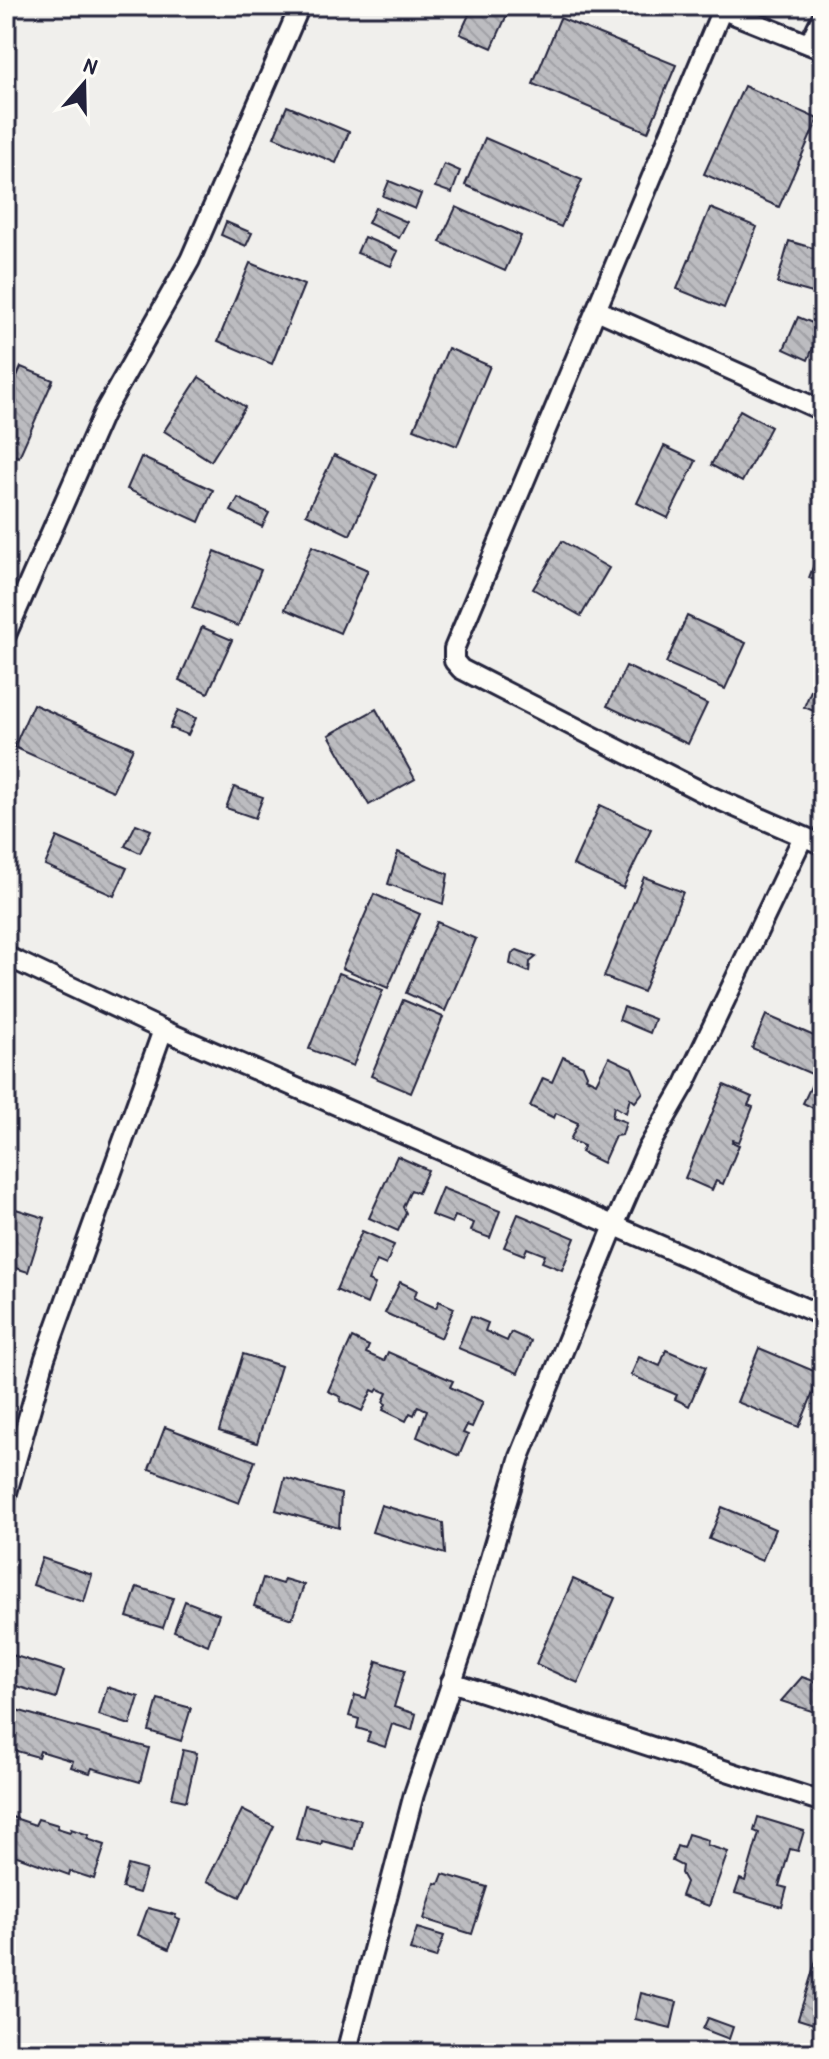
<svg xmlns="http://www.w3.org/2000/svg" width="829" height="2059" viewBox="0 0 829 2059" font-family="'Patrick Hand',sans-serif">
<defs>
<pattern id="building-back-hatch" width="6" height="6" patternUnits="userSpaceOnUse" patternTransform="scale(2)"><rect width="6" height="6" fill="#bcbcc0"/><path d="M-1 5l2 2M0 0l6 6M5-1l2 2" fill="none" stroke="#a1a1a6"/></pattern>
</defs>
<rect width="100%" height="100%" fill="#f0efec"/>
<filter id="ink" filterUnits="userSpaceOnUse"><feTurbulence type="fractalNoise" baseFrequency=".0125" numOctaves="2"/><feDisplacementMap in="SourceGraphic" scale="16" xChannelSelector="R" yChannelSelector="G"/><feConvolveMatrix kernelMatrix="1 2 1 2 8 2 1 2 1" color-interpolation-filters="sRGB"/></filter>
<g filter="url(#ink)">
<g fill="url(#building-back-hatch)" stroke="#22223b" stroke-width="2">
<polygon points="473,6 511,6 492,48 460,34"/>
<polygon points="560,18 676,65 648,132 533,84"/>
<polygon points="744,86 818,119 779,207 704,174"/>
<polygon points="287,106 349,132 336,163 274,137"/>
<polygon points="485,138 582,180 561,227 465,185"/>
<polygon points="444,164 460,171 452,193 435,187"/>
<polygon points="389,181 421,194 415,209 383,196"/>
<polygon points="456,207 521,236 505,271 440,242"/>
<polygon points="375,208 407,222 399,238 368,223"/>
<polygon points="710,208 757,227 724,308 677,289"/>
<polygon points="226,222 252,233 246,246 221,235"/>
<polygon points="364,237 398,251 391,266 357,253"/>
<polygon points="789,241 823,251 823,296 777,283"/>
<polygon points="250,263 304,285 272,364 218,341"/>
<polygon points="798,317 822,327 808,360 784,349"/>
<polygon points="448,348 490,366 457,446 414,429"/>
<polygon points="21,367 53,380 19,457 6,452 6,402"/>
<polygon points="199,377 245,407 211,461 164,431"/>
<polygon points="740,410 771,427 742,482 711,465"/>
<polygon points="664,446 696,461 668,518 637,503"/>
<polygon points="334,455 377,475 350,535 306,514"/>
<polygon points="141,457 213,490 199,522 127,489"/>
<polygon points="238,498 269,513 262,527 231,511"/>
<polygon points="823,540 823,583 809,578"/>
<polygon points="562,541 609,568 581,616 533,589"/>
<polygon points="312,546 368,570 340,633 285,609"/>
<polygon points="215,551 261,570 238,626 192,608"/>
<polygon points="687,616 746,643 725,689 666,663"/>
<polygon points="202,627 232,640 208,693 179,680"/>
<polygon points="823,662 823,715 804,707"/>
<polygon points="626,666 707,704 688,744 607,706"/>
<polygon points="33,704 133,748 113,791 14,747"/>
<polygon points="376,709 415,779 369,805 329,735"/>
<polygon points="178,710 196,718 188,735 170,728"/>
<polygon points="234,787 263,797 255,818 226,808"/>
<polygon points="600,805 651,829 623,888 573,865"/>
<polygon points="136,824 151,830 140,853 125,846"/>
<polygon points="57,837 127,868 114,896 45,865"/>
<polygon points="398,852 448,874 443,904 388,884"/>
<polygon points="644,877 683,892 643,992 604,977"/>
<polygon points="374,894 420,914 388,988 342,968"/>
<polygon points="437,922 476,939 445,1011 406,993"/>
<polygon points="517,950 536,957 530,962 529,972 510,964 512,953"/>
<polygon points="339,973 383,990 353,1066 309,1049"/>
<polygon points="403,1000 443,1017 411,1093 371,1076"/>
<polygon points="624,1007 655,1019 650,1033 619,1020"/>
<polygon points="766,1015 823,1040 823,1079 752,1048"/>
<polygon points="563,1057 583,1066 587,1075 586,1078 596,1083 609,1057 632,1068 643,1092 635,1102 630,1098 626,1113 614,1106 612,1117 626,1122 622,1135 615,1136 603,1163 581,1152 584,1146 570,1140 578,1123 556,1113 554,1118 530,1106 543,1078 552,1082"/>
<polygon points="813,1082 823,1086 823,1113 803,1103"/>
<polygon points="724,1085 752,1097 748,1105 753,1107 739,1142 733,1140 732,1142 739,1145 723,1184 716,1181 712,1190 685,1178"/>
<polygon points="397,1156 428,1170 418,1193 411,1190 403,1207 406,1213 398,1231 369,1218"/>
<polygon points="442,1188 500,1211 490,1238 471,1231 474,1223 455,1216 452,1223 431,1215"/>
<polygon points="6,1206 45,1218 28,1272 6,1265"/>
<polygon points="518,1214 575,1238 562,1270 542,1262 545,1255 527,1248 524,1255 504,1247"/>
<polygon points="362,1231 394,1245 386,1265 377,1261 368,1281 375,1284 367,1304 336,1290"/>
<polygon points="400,1282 417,1290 414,1298 436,1308 439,1301 454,1308 441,1338 385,1313"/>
<polygon points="471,1316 488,1323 485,1331 507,1341 511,1332 531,1341 518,1373 458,1348"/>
<polygon points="352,1338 369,1346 366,1353 384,1361 388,1352 453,1381 450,1387 483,1402 472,1427 467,1425 463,1433 468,1435 459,1456 417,1437 427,1410 418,1406 414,1415 410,1413 406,1421 383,1410 386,1404 383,1402 387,1393 378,1389 376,1392 372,1390 362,1411 340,1401 341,1397 328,1391"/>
<polygon points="759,1348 821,1374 799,1427 737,1402"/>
<polygon points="666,1350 706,1367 689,1406 675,1399 677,1395 631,1375 639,1357 660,1366"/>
<polygon points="243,1354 281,1366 257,1443 219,1431"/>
<polygon points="165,1427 255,1461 239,1503 149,1469"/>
<polygon points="285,1478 341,1494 339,1528 276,1510"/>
<polygon points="381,1505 443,1523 445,1554 372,1532"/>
<polygon points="722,1507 775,1529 762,1561 709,1539"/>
<polygon points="42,1558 92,1575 84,1602 33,1585"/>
<polygon points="263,1578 282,1584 284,1579 304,1585 292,1619 254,1606"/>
<polygon points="573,1579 615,1598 578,1683 536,1664"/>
<polygon points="137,1587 173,1598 163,1628 127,1617"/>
<polygon points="185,1601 219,1614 208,1645 174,1631"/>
<polygon points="12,1655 64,1671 56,1698 6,1683"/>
<polygon points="377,1661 405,1670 394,1707 416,1714 412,1730 392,1724 385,1747 367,1741 370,1732 357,1728 359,1719 349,1716 355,1695 366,1698"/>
<polygon points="802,1677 823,1684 823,1698 818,1713 781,1701"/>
<polygon points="107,1687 139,1697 130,1725 99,1715"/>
<polygon points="158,1699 191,1708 181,1741 149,1731"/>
<polygon points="6,1707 149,1748 140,1782 92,1768 90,1773 71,1767 73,1761 40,1751 38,1757 6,1748"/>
<polygon points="183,1750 197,1753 186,1801 172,1798"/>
<polygon points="305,1805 361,1820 354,1849 322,1841 321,1845 296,1839"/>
<polygon points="242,1810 274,1826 240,1897 207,1881"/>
<polygon points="6,1815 35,1825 38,1819 58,1825 57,1828 70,1832 71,1829 89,1835 87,1839 105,1845 94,1879 70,1871 69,1875 6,1852"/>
<polygon points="758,1817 804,1831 798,1851 790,1849 779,1886 787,1888 782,1907 735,1893 740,1879 745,1881 759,1833 754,1831"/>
<polygon points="688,1834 708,1840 707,1845 728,1852 709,1906 681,1896 686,1882 681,1873 682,1866 672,1861 677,1846 683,1848"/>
<polygon points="128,1865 146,1870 139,1893 122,1888"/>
<polygon points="443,1874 487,1887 472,1934 424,1919 435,1883 439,1884"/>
<polygon points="148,1908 176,1915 175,1918 180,1920 169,1949 138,1935"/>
<polygon points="417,1928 444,1936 436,1958 410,1950"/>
<polygon points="823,1937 823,2027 798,2019"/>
<polygon points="641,1993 677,2002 671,2028 635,2019"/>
<polygon points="708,2018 733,2027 729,2039 703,2029"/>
<polygon points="100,2041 128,2053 95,2053"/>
</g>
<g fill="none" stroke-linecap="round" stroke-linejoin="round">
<defs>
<g id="street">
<polyline points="713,6 823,50"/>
<polyline points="721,12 454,649 454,661 461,669 710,796 823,845"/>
<polyline points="809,44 823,15"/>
<polyline points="597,310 823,411"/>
<polyline points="6,635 103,414 190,260 300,6"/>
<polyline points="6,956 163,1030 45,1358 6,1496"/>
<polyline points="163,1030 823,1316"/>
<polyline points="451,1682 823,1802"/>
<polyline points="346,2053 414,1794 464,1646 520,1457 614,1226 647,1150 685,1084 803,837"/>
</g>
</defs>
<use href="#street" stroke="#22223b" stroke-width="24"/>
<use href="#street" stroke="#fdfcf7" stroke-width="18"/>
</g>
</g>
<rect width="829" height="2059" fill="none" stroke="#fdfcf7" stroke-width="32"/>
<rect x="16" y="16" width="797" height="2027" fill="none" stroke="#22223b" stroke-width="3" filter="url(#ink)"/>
<g transform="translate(84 84) rotate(20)" stroke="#fdfcf7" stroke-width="6" paint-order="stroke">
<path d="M0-6L14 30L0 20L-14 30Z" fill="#22223b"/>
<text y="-12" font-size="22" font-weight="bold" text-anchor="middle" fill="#22223b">N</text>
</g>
</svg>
